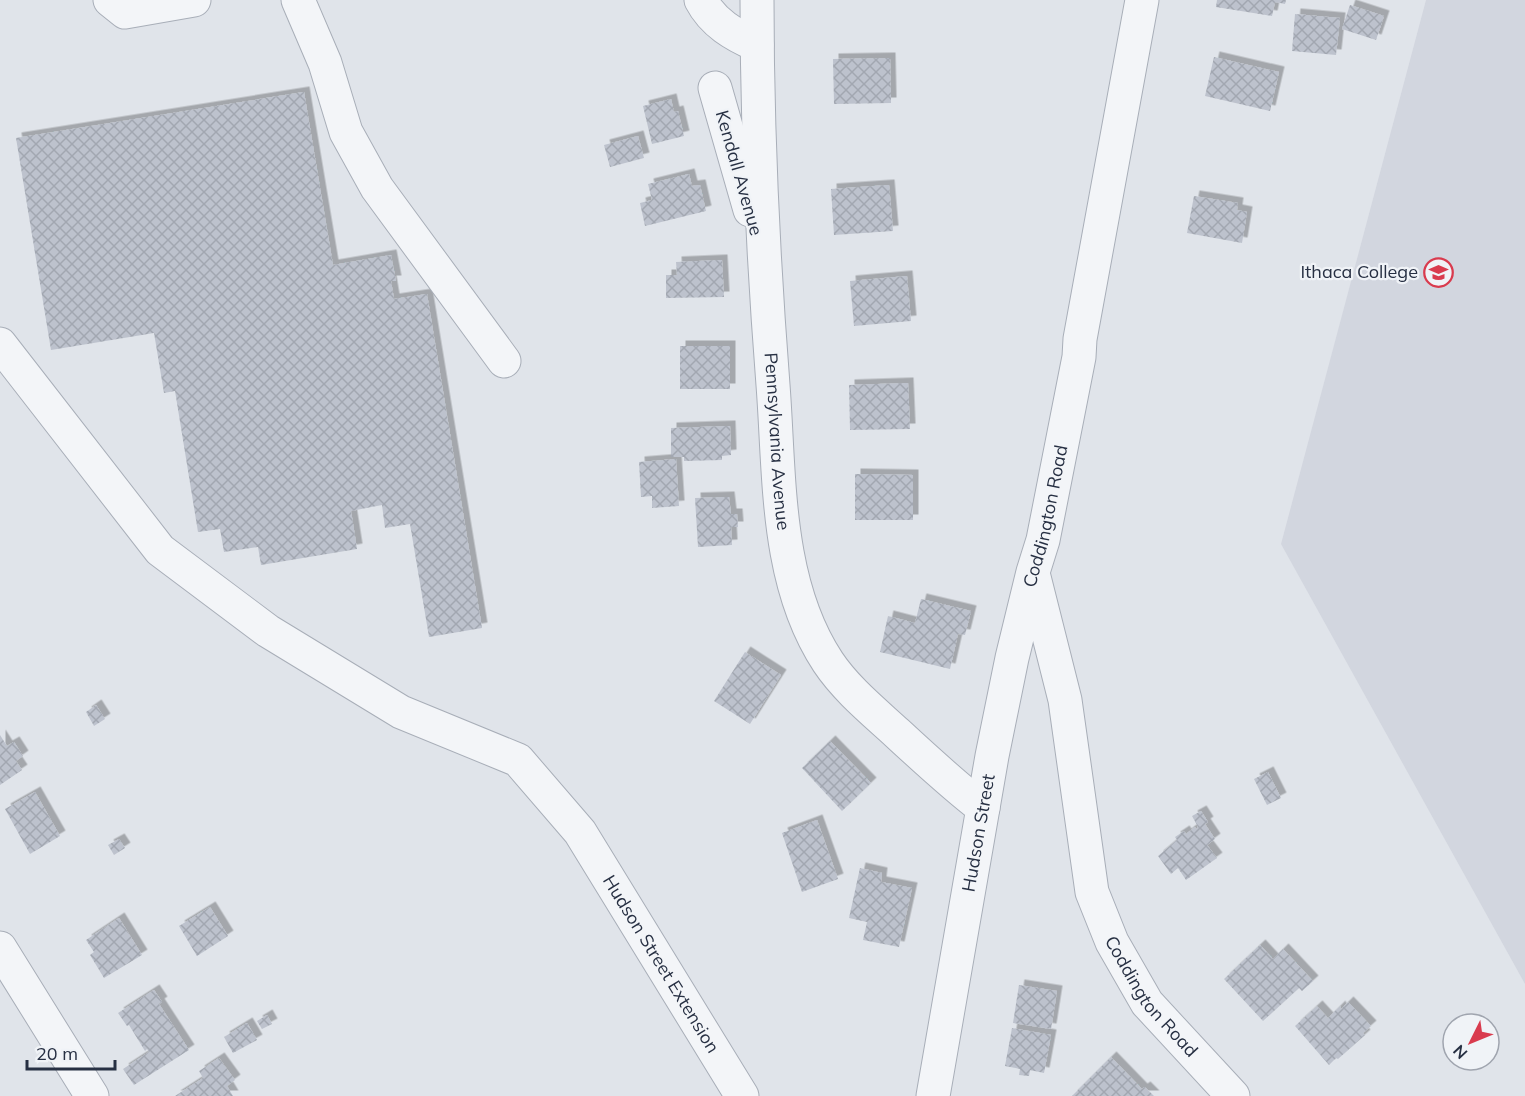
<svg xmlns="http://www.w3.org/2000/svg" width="1525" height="1096" viewBox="0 0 1525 1096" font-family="Mulish,sans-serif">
<defs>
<pattern id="building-cross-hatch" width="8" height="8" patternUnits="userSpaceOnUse" patternTransform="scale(1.5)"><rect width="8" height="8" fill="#bdc2cd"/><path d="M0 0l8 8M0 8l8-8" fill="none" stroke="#a2a7b1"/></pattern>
<filter id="shadow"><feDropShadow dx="5.5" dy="-5.5" stdDeviation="0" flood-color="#0004"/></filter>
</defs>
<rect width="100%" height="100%" fill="#e0e4ea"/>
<polygon fill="#d2d6df" points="1426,0 1525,0 1525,984 1281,544"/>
<g fill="url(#building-cross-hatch)" filter="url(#shadow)">
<polygon points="1217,0 1286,0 1285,4 1275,2 1272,16 1216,7"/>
<polygon points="1350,5 1384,16 1376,40 1342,29"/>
<polygon points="1295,14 1340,18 1336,55 1292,51"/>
<polygon points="1214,57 1279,72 1270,111 1205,96"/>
<polygon points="890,58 891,103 834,104 833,59"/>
<polygon points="304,92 333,265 391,255 396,281 391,281 394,299 427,294 482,628 429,637 410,524 385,528 382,505 351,511 357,549 261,565 258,547 224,552 220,529 198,532 175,391 164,393 154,333 51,350 16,138"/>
<polygon points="671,99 674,112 678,111 684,136 652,144 643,106"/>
<polygon points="638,136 644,158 610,167 604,145"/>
<polygon points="689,174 692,186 700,185 706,211 645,226 640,203 652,200 648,184"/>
<polygon points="889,185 893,231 834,235 831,189"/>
<polygon points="1194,196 1238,203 1237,210 1247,212 1242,243 1187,233"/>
<polygon points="722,260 724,297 666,298 666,275 677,275 676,262"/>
<polygon points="907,276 911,321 854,326 850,281"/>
<rect x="680" y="346" width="50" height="43"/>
<polygon points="908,383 910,429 850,430 849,385"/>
<polygon points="730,426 731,455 722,456 722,460 684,461 684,457 671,457 671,428"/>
<polygon points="676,459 679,506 652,508 652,496 641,497 639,462"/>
<polygon points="855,474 913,475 913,520 855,520"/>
<polygon points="729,497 731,514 737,514 738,527 731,527 732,545 698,547 695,498"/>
<polygon points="921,599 971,611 965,635 958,634 950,669 880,652 888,616 915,623"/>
<polygon points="745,652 781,675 750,724 714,701"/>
<polygon points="96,705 105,719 94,726 86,712"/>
<polygon points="0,735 7,746 14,742 23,756 16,761 22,770 0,785"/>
<polygon points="830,741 871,783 842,811 802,768"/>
<polygon points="1268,772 1281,798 1267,805 1254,779"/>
<polygon points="35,792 60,836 30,854 5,809"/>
<polygon points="1201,811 1208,822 1205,824 1215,839 1207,845 1217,858 1186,880 1178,868 1171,874 1158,856 1177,840 1175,837 1184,831 1186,834 1195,827 1196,829 1198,827 1192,816"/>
<polygon points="817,820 838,879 802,892 782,833"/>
<polygon points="119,839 125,848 114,855 108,845"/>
<polygon points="860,868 882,873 881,882 912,888 899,947 863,940 867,922 849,918"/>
<polygon points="210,907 228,936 197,956 179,926"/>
<polygon points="119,918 142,955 104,978 90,955 94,952 86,940"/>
<polygon points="1260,945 1273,959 1283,949 1313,981 1302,991 1299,988 1263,1021 1224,979"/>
<polygon points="1019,985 1057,991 1051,1029 1013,1023"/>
<polygon points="154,990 162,1002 159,1004 189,1050 134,1085 123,1069 149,1052 147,1049 145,1051 129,1025 127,1026 118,1013"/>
<polygon points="1348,1002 1371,1026 1363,1033 1365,1035 1338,1059 1336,1058 1329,1065 1295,1026 1317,1006 1328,1018 1340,1006 1341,1009"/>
<polygon points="267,1015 272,1024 262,1029 257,1021"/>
<polygon points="247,1023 257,1040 233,1053 224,1037"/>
<polygon points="1012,1028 1051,1035 1044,1073 1030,1070 1029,1076 1019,1075 1020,1069 1005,1066"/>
<polygon points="1111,1057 1142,1089 1145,1087 1154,1096 1072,1096"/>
<polygon points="219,1058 235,1080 227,1086 233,1096 175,1096 203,1078 199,1071"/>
</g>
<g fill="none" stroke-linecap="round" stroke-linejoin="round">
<defs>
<g id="minor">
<polyline points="110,0 125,12 194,0"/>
<polyline points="298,0 325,63 346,132 377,188 504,361"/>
<path d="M 701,0 C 713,23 734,35 757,45"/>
<path id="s1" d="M 757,0 C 757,129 763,257 773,385 C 780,476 775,582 828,662 C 846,689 873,711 897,733 C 925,759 953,785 983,808"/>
<polyline points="715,88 750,210"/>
<path id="s2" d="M 0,344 L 160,550 L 268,631 L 401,712 L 518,760 L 580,832 L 742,1096"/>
<path id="s3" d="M 1034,577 L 1065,700 L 1092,892 L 1112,942 L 1147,1003 L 1233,1096"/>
<polyline points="0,948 92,1096"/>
<path id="s4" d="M 933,1096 L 992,756 L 1012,658 L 1033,572 L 1043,540 L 1079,357 L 1080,339 L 1142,0"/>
</g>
</defs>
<use href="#minor" stroke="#a8aeb8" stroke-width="35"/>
<use href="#minor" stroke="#f3f5f8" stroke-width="33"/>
</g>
<defs>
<symbol id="university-ring" viewBox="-11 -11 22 22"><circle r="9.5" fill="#f0f3f7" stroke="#d93b4e" stroke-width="1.5"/><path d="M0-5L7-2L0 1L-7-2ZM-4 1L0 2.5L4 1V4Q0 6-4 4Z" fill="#d93b4e"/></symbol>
</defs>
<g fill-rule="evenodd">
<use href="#university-ring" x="1422" y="256" width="33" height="33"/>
</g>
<g text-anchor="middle" stroke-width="4.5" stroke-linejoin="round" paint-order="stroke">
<g font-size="18" fill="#273043" stroke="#f0f3f7">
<text transform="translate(739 173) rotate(74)" y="6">Kendall Avenue</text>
<text dy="6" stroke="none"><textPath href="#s1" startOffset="442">Pennsylvania Avenue</textPath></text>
<text dy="6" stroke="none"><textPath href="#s4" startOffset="591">Coddington Road</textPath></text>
<text dy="6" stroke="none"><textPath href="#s4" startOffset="267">Hudson Street</textPath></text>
<text dy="6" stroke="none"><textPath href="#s2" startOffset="928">Hudson Street Extension</textPath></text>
<text dy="6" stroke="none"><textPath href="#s3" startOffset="442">Coddington Road</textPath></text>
</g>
<g font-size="18" fill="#273043" stroke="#f0f3f7" text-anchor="end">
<text x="1418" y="278">Ithaca College</text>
</g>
</g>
<g transform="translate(1471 1042) rotate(227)"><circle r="28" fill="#f0f3f7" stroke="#a0a5af" stroke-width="1.5"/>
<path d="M0-4.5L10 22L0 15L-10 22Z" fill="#d93b4e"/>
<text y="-9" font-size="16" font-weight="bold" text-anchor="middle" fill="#273043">N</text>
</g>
<path d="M27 1060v9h88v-9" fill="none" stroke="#273043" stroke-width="3"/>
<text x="36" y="1060" font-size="18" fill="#273043" stroke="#f0f3f7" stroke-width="4.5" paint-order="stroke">20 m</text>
</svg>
